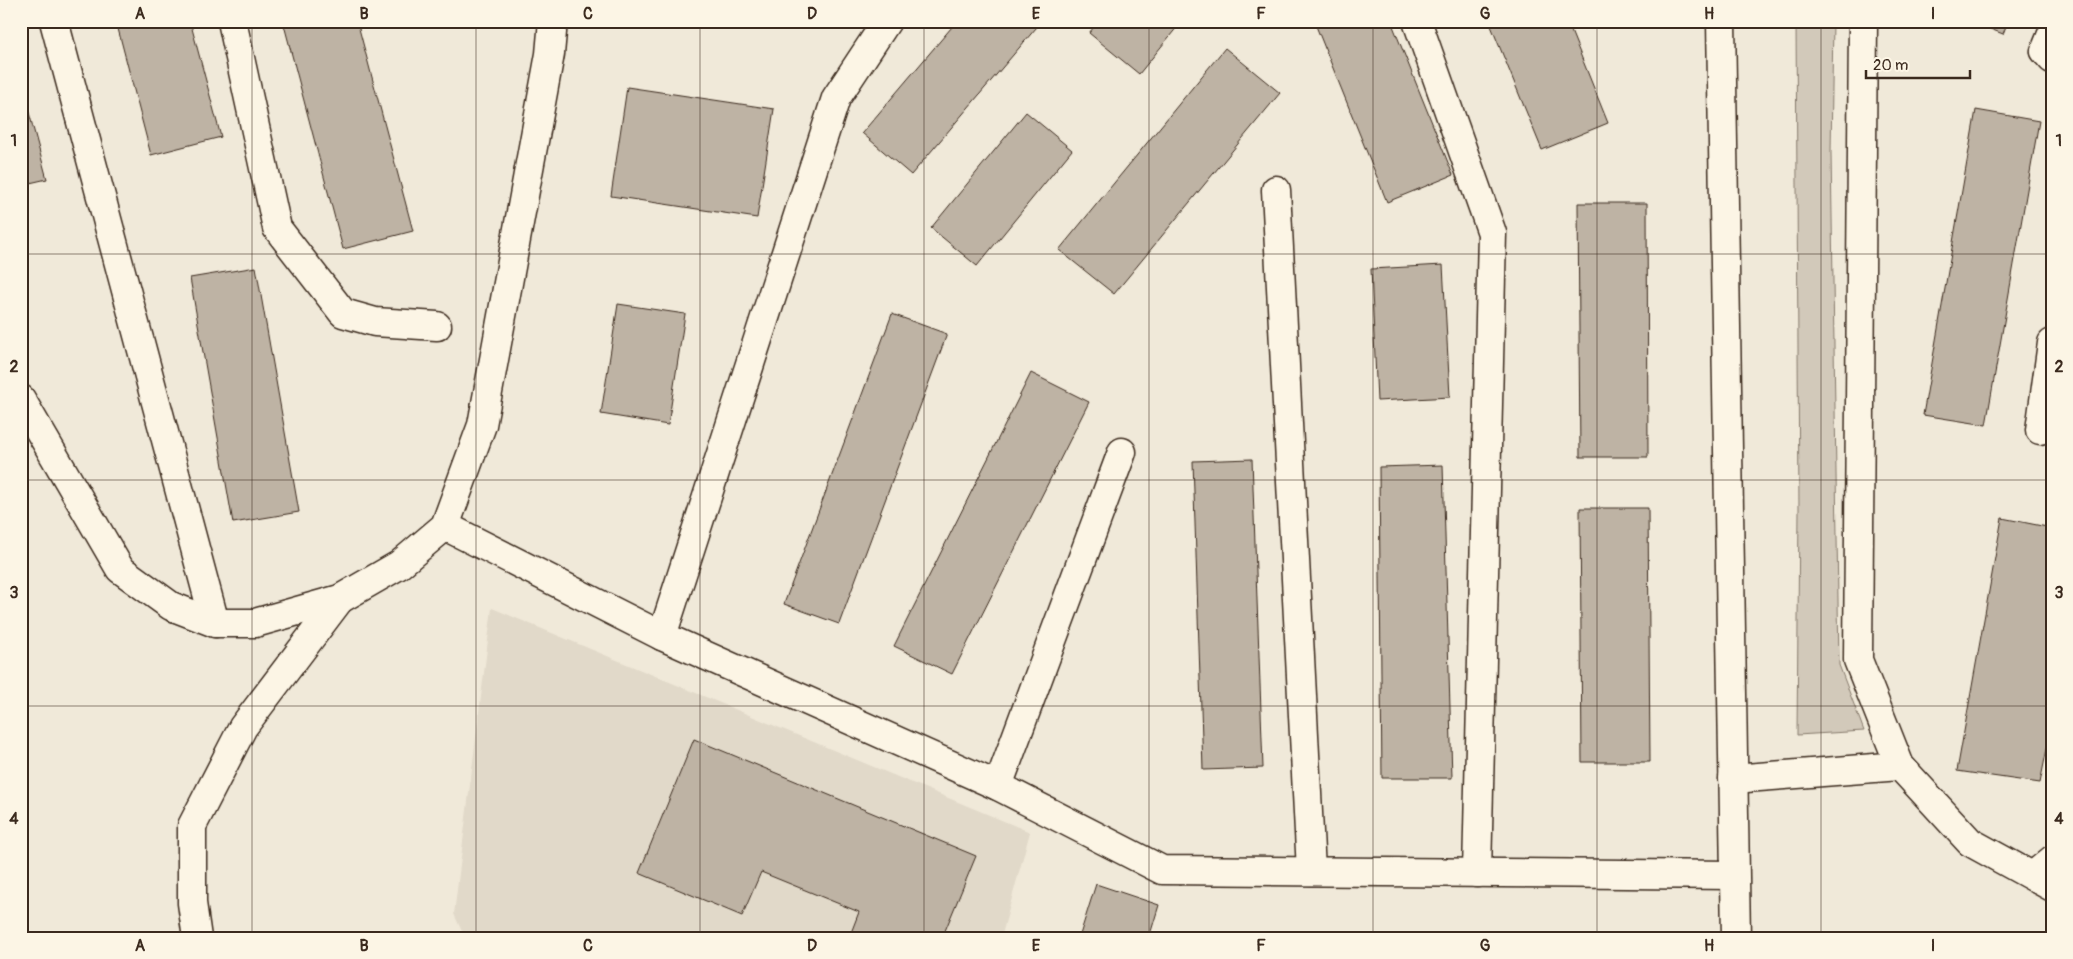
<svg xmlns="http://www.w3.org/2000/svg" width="2073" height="959" viewBox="0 0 2073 959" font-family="Pangolin,sans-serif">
<rect width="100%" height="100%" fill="#f0e9d9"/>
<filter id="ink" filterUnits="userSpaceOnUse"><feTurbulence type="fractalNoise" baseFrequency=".02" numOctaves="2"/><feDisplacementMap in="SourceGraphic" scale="10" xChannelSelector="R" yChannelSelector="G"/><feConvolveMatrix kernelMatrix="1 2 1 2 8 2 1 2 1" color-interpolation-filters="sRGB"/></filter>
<g filter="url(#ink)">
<polygon fill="#e1d9c9" points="492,608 1030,832 1001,938 465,938 454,914"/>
<polygon fill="#d2c9ba" stroke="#867a6c" points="1796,21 1833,21 1831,153 1839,665 1864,731 1797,735 1799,510"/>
<g fill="#beb3a4" stroke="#3b2a1e">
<polygon points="116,21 190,21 221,137 151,155"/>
<polygon points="283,21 357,21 413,231 343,249"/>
<polygon points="957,21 1042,21 911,175 862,133"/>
<polygon points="1099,21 1182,21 1139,74 1089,33"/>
<polygon points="1314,21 1391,21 1453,175 1387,202"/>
<polygon points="1489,21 1567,21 1608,123 1542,150"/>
<polygon points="1970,21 2008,21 2003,34"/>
<polygon points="1225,48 1280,93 1114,294 1059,250"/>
<polygon points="21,83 47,179 21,185"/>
<polygon points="627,87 774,109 757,218 611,196"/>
<polygon points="1976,110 2039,121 1986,425 1923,415"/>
<polygon points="1026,112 1072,150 977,266 931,228"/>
<polygon points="1578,203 1647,203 1648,457 1580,457"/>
<polygon points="1443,265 1450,397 1377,401 1371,269"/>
<polygon points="256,267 299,512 233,523 190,278"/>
<polygon points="618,304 685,314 668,425 601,414"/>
<polygon points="892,314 947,334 839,624 784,604"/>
<polygon points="1031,373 1089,402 952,674 894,646"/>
<polygon points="1252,459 1263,768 1203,770 1193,461"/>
<polygon points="1443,465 1452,778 1382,778 1379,467"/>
<polygon points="1580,508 1648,508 1650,762 1582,762"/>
<polygon points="2002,518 2052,528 2052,724 2040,783 1957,771"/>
<polygon points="694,739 976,856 942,938 849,938 859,912 761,872 742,916 639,873"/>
<polygon points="1096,884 1159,905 1149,938 1079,938"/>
</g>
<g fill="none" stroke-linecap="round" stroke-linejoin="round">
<defs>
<g id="minor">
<polyline points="54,21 215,623"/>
<polyline points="232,21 277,228 343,313 375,322 437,326"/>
<polyline points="1417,21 1492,233 1477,873"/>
<polyline points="1721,21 1736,938"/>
<polyline points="1863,21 1858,660 1900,766 1970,842 2052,887"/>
<polyline points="2052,34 2045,51 2052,59"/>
<polyline points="1276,190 1311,871"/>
<polyline points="21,399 120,569 171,606 215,623 255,623 340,599 399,565 445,526 482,425 550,54 553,21"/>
<polyline points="2040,430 2052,343"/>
<polyline points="445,526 662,636 998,786 1162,870 1734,875"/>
<polyline points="662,636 836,98 887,21"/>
<polyline points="1733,779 1900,766"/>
<polyline points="998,786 1122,452"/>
<polyline points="2033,876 2052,860"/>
<polyline points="197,938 192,903 192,826 243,727 340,599"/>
</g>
</defs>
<use href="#minor" stroke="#3b2a1e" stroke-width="31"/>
<use href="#minor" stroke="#fcf5e5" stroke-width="28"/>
</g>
</g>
<path fill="none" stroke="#3b2a1e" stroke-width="1" stroke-opacity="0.55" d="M 252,21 L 252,938M 476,21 L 476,938M 700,21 L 700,938M 924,21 L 924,938M 1149,21 L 1149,938M 1373,21 L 1373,938M 1597,21 L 1597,938M 1821,21 L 1821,938M 21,254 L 2052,254M 21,480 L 2052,480M 21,706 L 2052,706"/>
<rect width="2073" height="959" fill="none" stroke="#fcf5e5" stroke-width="55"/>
<path d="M1866 70v8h104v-8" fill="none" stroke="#3b2a1e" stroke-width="2.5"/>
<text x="1873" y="70" font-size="15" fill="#3b2a1e" stroke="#fcf5e5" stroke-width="4" paint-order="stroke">20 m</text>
<rect x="28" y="28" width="2018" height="904" fill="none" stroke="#3b2a1e" stroke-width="2"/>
<g font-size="16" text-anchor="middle" font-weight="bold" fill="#3b2a1e">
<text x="140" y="19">A</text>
<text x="364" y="19">B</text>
<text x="588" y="19">C</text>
<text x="812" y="19">D</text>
<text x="1036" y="19">E</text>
<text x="1261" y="19">F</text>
<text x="1485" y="19">G</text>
<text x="1709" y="19">H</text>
<text x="1933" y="19">I</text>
<text x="14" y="146">1</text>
<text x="2059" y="146">1</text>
<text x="14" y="372">2</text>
<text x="2059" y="372">2</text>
<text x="14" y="598">3</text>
<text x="2059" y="598">3</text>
<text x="14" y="824">4</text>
<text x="2059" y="824">4</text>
<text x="140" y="951">A</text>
<text x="364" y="951">B</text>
<text x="588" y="951">C</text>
<text x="812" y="951">D</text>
<text x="1036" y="951">E</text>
<text x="1261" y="951">F</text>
<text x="1485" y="951">G</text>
<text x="1709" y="951">H</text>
<text x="1933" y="951">I</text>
</g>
</svg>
